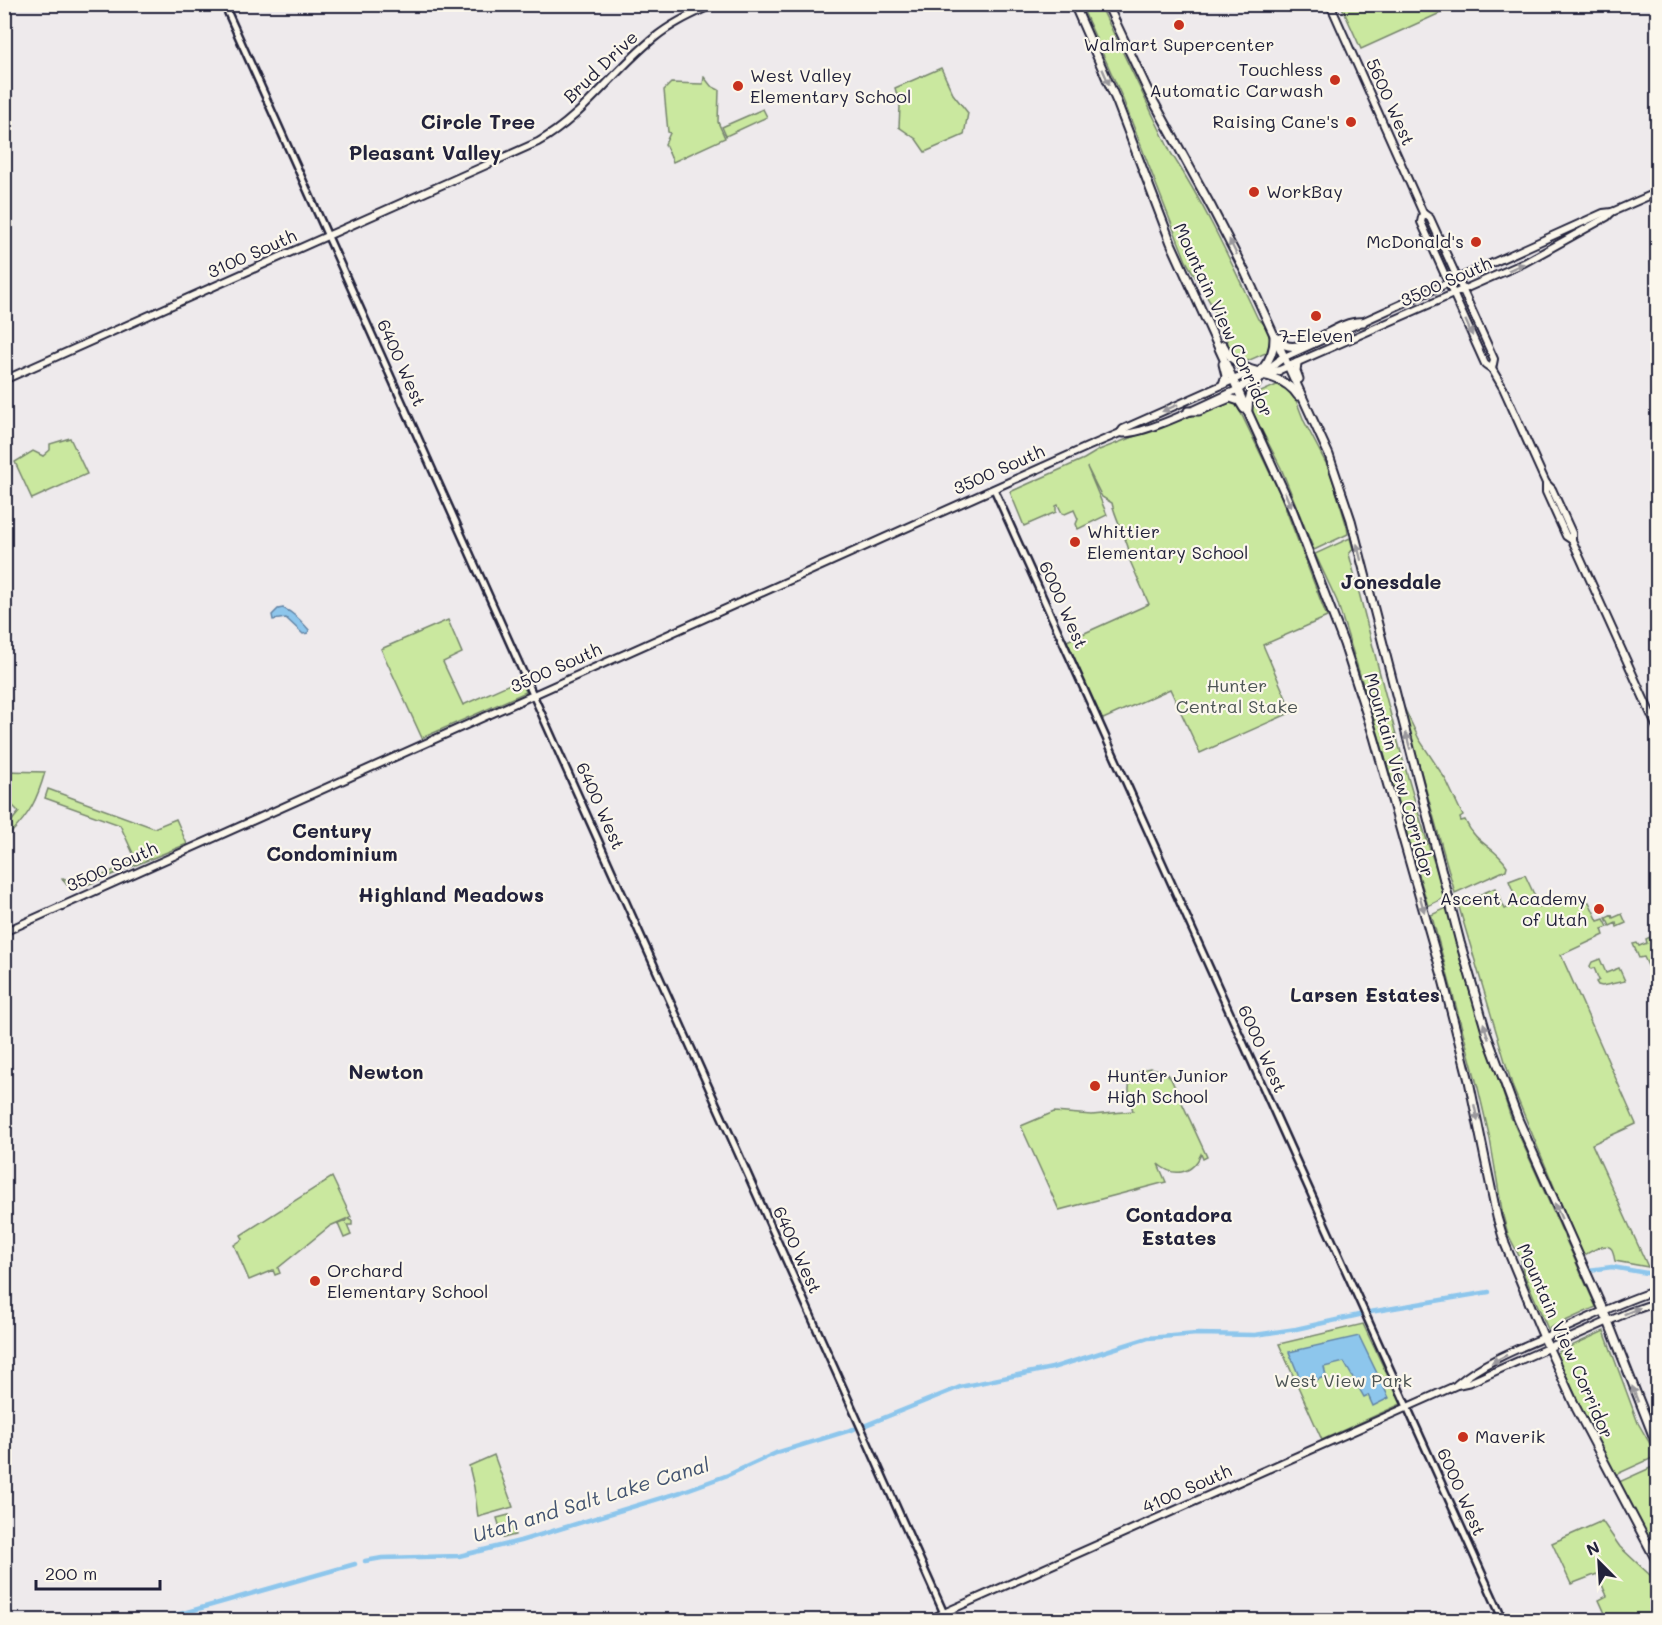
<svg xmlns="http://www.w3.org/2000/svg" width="1662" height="1625" viewBox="0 0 1662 1625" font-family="Mali,sans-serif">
<rect width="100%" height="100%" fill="#eeeaec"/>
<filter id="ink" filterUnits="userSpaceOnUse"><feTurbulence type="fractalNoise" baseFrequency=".0167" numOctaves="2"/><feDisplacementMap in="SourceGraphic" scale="12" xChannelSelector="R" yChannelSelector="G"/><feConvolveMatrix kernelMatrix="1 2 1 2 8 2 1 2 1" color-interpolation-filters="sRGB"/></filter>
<g filter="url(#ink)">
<g fill="#cae89f" stroke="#76856d" stroke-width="1.5">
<path d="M 1081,5 L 1100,5 L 1171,153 C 1205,205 1231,262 1258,319 C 1269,325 1272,340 1268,352 L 1243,363 L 1233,356 L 1226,346 L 1228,343 L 1210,302 L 1186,261 L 1122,97 Z"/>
<polygon points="1341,5 1458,5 1361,49"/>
<polygon points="941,68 953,94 968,113 964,135 925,152 916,139 899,127 900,106 895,88"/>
<polygon points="704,77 711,86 719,90 718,122 725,138 673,162 665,144 670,133 668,132 664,90 671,83 703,84"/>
<polygon points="763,109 767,117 726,136 722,127"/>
<polygon points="1279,384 1281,384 1294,395 1304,421 1330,471 1347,527 1348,534 1314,550 1281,468 1254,415 1251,405 1252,396"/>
<path d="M 1228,400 L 1236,403 L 1238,407 L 1280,494 L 1327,617 L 1263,645 L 1292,712 L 1200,753 L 1170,689 L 1101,720 L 1067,641 L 1149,604 L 1130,561 C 1132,548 1115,519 1112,503 L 1102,497 L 1087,467 L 1107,515 L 1078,529 L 1076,524 L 1078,519 L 1074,510 L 1065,514 L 1062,513 L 1058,505 L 1056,506 L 1056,512 L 1024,526 L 1010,492 L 1084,459 L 1099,450 Z"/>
<polygon points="70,438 87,474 32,499 15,462 33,451 43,456 50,450 50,444"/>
<path d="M 1350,538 L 1353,549 L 1349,554 C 1379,668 1406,785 1446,897 L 1428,906 L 1375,723 L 1337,601 L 1315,554 Z"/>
<polygon points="448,620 462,653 443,662 463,705 521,679 526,692 422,738 381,649"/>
<path d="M 1401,701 L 1419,739 L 1446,780 L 1463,816 L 1460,818 L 1461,821 L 1465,820 C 1477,846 1495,846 1507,866 L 1506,870 L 1455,893 Z"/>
<path d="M 4,771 L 45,772 C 37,800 30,814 10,834 L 5,829 L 19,812 L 5,798 Z"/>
<polygon points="48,789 154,828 176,819 187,844 72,891 62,879 63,878 80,886 136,860 120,825 45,798"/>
<path d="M 1525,875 L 1540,907 L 1569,894 L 1589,902 L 1598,921 L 1604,919 L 1608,927 L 1602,929 L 1604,935 L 1561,955 L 1636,1124 L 1592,1144 L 1648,1267 L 1615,1261 C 1614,1258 1614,1255 1613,1252 C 1609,1239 1590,1252 1583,1256 L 1513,1088 L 1458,904 L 1495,888 L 1505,909 L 1518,903 L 1509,881 Z"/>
<polygon points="1449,907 1460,959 1510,1115 1596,1307 1548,1329 1523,1272 1521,1260 1508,1234 1503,1216 1490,1139 1478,1088 1432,917 1431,915"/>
<polygon points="1622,914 1626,923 1617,927 1616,923 1610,926 1606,918 1612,915 1613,918"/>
<polygon points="1657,934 1657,967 1650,970 1644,957 1639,958 1633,944 1637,943 1639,946 1647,943 1646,939"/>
<polygon points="1600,959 1606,973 1619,968 1625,981 1602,986 1598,985 1596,982 1599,980 1594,968 1591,969 1590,966 1592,962"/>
<path d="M 1150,1068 L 1164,1071 L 1171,1079 L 1207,1157 L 1203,1159 L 1201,1154 C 1193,1174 1174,1178 1158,1164 L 1166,1182 L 1059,1210 L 1021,1126 L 1054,1112 L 1092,1115 L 1133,1111 C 1127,1091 1124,1073 1150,1068 Z"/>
<polygon points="332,1177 351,1217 348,1219 352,1221 352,1225 347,1225 351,1235 344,1238 338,1224 346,1221 346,1219 330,1226 278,1268 280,1273 275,1275 273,1270 249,1280 234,1245 243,1239 241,1235"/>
<polygon points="1363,1324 1401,1404 1322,1440 1279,1344"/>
<polygon points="1604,1331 1638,1423 1657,1456 1615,1475 1594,1436 1556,1353"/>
<polygon points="494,1455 513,1507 478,1517 474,1487 469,1466"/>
<polygon points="1657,1465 1657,1554 1619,1482"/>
<polygon points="509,1515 515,1535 503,1538 497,1518"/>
<polygon points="1602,1521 1620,1547 1651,1576 1657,1589 1657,1620 1608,1620 1599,1600 1607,1596 1597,1574 1571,1584 1552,1543"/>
</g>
<g fill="#8dc6ec" stroke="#6284a5" stroke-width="1.5">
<path d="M 283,608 C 294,613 301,621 309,630 L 308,633 L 303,634 L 286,618 L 273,620 L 272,615 L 278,609 Z"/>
<polygon points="1359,1336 1389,1398 1373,1406 1368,1395 1364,1397 1344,1362 1324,1367 1326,1376 1303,1386 1289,1352"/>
</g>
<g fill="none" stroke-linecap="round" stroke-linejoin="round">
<g stroke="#8dc6ec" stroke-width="4.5">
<polyline points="1589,1270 1612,1267 1658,1275"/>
<polyline points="1370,1312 1489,1292"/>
<polyline points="866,1425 960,1387 1052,1368 1148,1338 1197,1334 1255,1335 1296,1329 1359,1315"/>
<polyline points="365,1561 382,1558 459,1556 520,1541 681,1492 728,1475 776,1453 854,1429"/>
<polyline points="159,1620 355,1564"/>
</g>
<defs>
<g id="tertiary">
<polyline points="224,4 947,1620"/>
<polyline points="994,489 1503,1620"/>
</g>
<g id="secondary">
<polyline points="1330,4 1423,213 1430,218 1494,359 1492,369"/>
<polyline points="1423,213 1421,222 1485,364 1492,369 1503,388 1546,483 1552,489 1572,533 1572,540 1658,730"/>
<path d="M 4,380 L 538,142 C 583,117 614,70 654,38 C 672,23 693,14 714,4"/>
<polyline points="1546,483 1546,492 1566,536 1572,540"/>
<path d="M 1457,1384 C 1486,1360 1525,1346 1559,1331 C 1592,1317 1623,1300 1658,1290"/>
<polyline points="928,1620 1457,1385 1471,1382 1629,1312 1658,1302"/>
</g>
<g id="primary">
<polyline points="1280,359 1603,213 1612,212 1658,192"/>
<polyline points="1275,372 1524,263 1607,217 1612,212"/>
<path d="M 1120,433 C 1141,438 1218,398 1241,388"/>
<polyline points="4,932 1087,447 1120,433 1123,429 1249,373"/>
</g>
<g id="trunk">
<polyline points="1074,4 1117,102 1171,243 1292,509 1344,644 1374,737 1441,972 1469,1081 1497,1217 1505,1244 1544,1338 1576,1408 1658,1564"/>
<polyline points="1107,4 1149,93 1212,208 1246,274 1329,455 1351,520 1460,942 1487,1035 1518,1119 1608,1321 1658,1448"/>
<path d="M 1280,338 L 1285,345 C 1306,354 1338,319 1363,322"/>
<path d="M 1223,345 C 1232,365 1256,376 1278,371"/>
<polyline points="1297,363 1296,371 1299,379"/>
<polyline points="1223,364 1226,376 1223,384"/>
<path d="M 1245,375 C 1264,373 1287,379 1298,396"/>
<path d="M 1238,389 C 1257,378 1275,360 1274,337"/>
<path d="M 1248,409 C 1248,386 1267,369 1284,357"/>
<polyline points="1188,411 1199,411 1230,398 1239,401 1244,409"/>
</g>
</defs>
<use href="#tertiary" stroke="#22223b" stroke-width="10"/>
<use href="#secondary" stroke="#22223b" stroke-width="10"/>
<use href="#primary" stroke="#22223b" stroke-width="10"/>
<use href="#trunk" stroke="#22223b" stroke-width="11"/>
<use href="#tertiary" stroke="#fbf7ec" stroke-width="5"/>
<use href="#secondary" stroke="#fbf7ec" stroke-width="6"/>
<use href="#primary" stroke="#fbf7ec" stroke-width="6"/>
<use href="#trunk" stroke="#fbf7ec" stroke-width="7"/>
</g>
<defs><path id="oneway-solid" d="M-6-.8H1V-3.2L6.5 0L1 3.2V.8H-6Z" transform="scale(1.5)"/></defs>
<g fill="#99979c">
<use href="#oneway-solid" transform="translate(1106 77) rotate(66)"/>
<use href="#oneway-solid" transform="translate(1233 247) rotate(-116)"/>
<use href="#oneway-solid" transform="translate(1516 267) rotate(-24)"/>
<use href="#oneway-solid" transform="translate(1469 328) rotate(66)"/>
<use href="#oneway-solid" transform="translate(1170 408) rotate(156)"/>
<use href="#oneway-solid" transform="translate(1288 500) rotate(67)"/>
<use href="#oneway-solid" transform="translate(1359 552) rotate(-104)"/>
<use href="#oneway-solid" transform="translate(1408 741) rotate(-105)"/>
<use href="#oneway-solid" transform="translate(1422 904) rotate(74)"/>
<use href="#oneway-solid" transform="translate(1486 1031) rotate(-108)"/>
<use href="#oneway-solid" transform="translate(1476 1113) rotate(78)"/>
<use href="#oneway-solid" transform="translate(1558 1211) rotate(-114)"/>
<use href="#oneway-solid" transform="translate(1632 1311) rotate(-22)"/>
<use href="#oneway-solid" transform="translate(1499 1359) rotate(153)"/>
<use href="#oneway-solid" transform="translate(1635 1394) rotate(-111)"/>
</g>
</g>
<g fill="#c8321e" stroke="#fbf7ec" stroke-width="2">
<circle cx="1179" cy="25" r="6"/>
<circle cx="1335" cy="80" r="6"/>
<circle cx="738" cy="86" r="6"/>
<circle cx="1351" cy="122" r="6"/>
<circle cx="1254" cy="192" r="6"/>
<circle cx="1476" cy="242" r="6"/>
<circle cx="1316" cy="316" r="6"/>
<circle cx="1075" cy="542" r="6"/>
<circle cx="1599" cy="909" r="6"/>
<circle cx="1095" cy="1086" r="6"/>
<circle cx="315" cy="1281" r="6"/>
<circle cx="1463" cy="1437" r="6"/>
</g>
<g text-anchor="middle" stroke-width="4.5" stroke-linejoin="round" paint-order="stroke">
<g font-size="18" fill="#22223b" stroke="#fbf7ec" text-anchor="start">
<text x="1179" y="51" text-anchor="middle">Walmart Supercenter</text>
<text x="1323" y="76" text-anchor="end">Touchless<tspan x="1323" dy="21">Automatic Carwash</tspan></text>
<text x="750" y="82">West Valley<tspan x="750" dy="21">Elementary School</tspan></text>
<text x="1339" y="128" text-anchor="end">Raising Cane's</text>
<text x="1266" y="198">WorkBay</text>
<text x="1464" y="248" text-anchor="end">McDonald's</text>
<text x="1316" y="342" text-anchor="middle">7-Eleven</text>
<text x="1087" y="538">Whittier<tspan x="1087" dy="21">Elementary School</tspan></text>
<text x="1587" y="905" text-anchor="end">Ascent Academy<tspan x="1587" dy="21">of Utah</tspan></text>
<text x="1107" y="1082">Hunter Junior<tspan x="1107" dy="21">High School</tspan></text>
<text x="327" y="1277">Orchard<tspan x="327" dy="21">Elementary School</tspan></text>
<text x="1475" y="1443">Maverik</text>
</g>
<g font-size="18" fill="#22223b" stroke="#fbf7ec">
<text transform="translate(601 67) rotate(-44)" y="6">Brud Drive</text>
<text transform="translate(1390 102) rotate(66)" y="6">5600 West</text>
<text transform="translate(252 254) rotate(-24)" y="6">3100 South</text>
<text transform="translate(1446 282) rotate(-24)" y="6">3500 South</text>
<text transform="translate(1223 320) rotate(65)" y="6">Mountain View Corridor</text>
<text transform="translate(401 363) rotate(66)" y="6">6400 West</text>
<text transform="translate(999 470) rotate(-24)" y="6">3500 South</text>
<text transform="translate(1063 605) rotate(66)" y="6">6000 West</text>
<text transform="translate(556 668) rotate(-24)" y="6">3500 South</text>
<text transform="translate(1399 775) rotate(74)" y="6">Mountain View Corridor</text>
<text transform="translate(600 806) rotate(66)" y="6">6400 West</text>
<text transform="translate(112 867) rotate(-24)" y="6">3500 South</text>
<text transform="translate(1262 1049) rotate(66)" y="6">6000 West</text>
<text transform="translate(797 1250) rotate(66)" y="6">6400 West</text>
<text transform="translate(1565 1341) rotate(66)" y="6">Mountain View Corridor</text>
<text transform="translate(1187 1489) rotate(-24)" y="6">4100 South</text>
<text transform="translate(1461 1492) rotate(66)" y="6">6000 West</text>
</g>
<g font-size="18" fill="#4c5454" stroke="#fbf7ec">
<text x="1237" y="692">Hunter<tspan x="1237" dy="21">Central Stake</tspan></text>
<text x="1343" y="1387">West View Park</text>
</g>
<g font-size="20" font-weight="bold" fill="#22223b" stroke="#fbf7ec">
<text x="478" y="129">Circle Tree</text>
<text x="425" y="160">Pleasant Valley</text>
<text x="1391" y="589">Jonesdale</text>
<text x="332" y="838">Century<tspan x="332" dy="23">Condominium</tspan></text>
<text x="451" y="902">Highland Meadows</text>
<text x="1365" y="1002">Larsen Estates</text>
<text x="386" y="1079">Newton</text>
<text x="1179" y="1222">Contadora<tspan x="1179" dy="23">Estates</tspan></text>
</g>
<g font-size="20" font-style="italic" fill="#425370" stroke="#fbf7ec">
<text transform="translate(591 1500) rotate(-17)" y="7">Utah and Salt Lake Canal</text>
</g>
</g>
<rect width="1662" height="1625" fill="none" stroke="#fbf7ec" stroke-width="24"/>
<rect x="12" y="12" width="1638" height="1601" fill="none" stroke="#22223b" stroke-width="2" filter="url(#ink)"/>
<g transform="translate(1599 1562) rotate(336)" stroke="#fbf7ec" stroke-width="4.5" paint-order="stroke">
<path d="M0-4.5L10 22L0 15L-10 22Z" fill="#22223b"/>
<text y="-9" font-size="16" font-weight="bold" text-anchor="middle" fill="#22223b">N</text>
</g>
<path d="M36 1580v9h124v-9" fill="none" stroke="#22223b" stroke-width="3"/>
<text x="45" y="1580" font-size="18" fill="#22223b" stroke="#fbf7ec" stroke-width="4.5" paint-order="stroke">200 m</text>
</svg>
